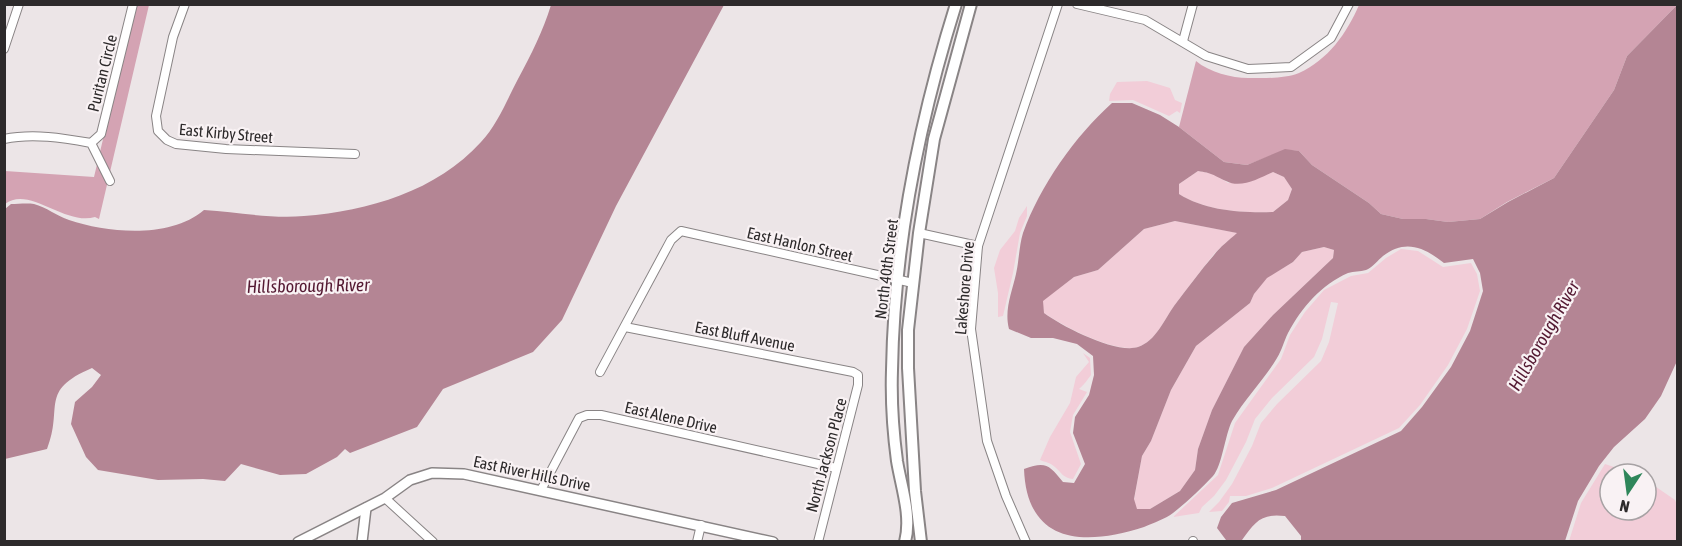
<svg xmlns="http://www.w3.org/2000/svg" width="1682" height="546" viewBox="0 0 1682 546" font-family="'Asap Condensed',sans-serif">
<rect width="100%" height="100%" fill="#ece5e7"/>
<g fill="#f2cdd8">
<polygon points="1147,81 1170,88 1175,100 1182,103 1180,113 1177,111 1169,116 1133,100 1109,101 1110,94 1117,82"/>
<path d="M 1198,171 L 1214,174 L 1228,183 L 1273,172 L 1284,177 L 1292,189 L 1288,200 L 1273,212 C 1242,213 1206,211 1179,194 L 1179,184 Z"/>
<polygon points="1027,206 1027,216 1020,233 1013,273 1003,316 998,317 998,293 994,268 1000,250 1015,231 1019,218"/>
<path d="M 1175,221 L 1238,233 C 1230,239 1221,246 1214,254 C 1200,271 1187,289 1174,306 C 1164,320 1156,341 1138,347 C 1116,354 1063,326 1044,313 L 1042,301 L 1074,277 L 1098,270 L 1144,229 Z"/>
<polygon points="1324,247 1334,250 1333,258 1273,315 1244,347 1212,410 1198,449 1195,470 1180,491 1150,509 1136,509 1134,500 1142,456 1151,441 1171,390 1196,346 1250,303 1254,294 1266,278 1293,262 1302,252"/>
<polygon points="1401,249 1418,251 1443,267 1471,263 1477,274 1480,291 1467,329 1448,365 1420,405 1399,428 1272,488 1246,496 1230,496 1229,502 1222,511 1209,512 1219,502 1232,484 1252,446 1261,423 1277,404 1321,361 1329,342 1338,303 1331,302 1322,339 1314,357 1272,398 1255,419 1246,442 1226,480 1214,496 1202,507 1199,513 1173,517 1218,475 1235,423 1281,359 1290,335 1305,312 1324,290 1351,276 1368,273 1386,258"/>
<path d="M 1083,353 L 1090,358 L 1091,375 C 1087,380 1084,385 1079,389 L 1087,392 L 1073,415 L 1070,432 L 1081,464 L 1073,479 C 1063,478 1062,473 1055,467 C 1051,463 1045,462 1040,460 L 1050,437 L 1070,403 L 1076,377 L 1089,362 Z"/>
<polygon points="1605,464 1635,474 1610,474 1610,510 1646,510 1646,480 1675,500 1677,505 1677,541 1569,541 1581,503"/>
</g>
<g fill="#d4a3b3">
<path d="M 135,5 L 149,5 L 99,219 L 95,217 C 65,226 29,185 5,204 L 5,171 L 94,177 Z"/>
<path d="M 1359,5 L 1677,5 L 1627,56 L 1614,90 L 1554,178 L 1507,202 L 1480,219 L 1448,222 L 1426,219 L 1403,219 L 1381,214 L 1369,203 L 1312,165 L 1299,151 L 1285,150 L 1247,165 L 1224,162 L 1179,127 L 1196,61 C 1209,72 1232,78 1248,78 C 1264,78 1284,79 1299,73 C 1328,60 1347,33 1359,5 Z"/>
</g>
<g fill="#b48594" fill-rule="evenodd">
<path d="M 551,5 L 724,5 L 616,206 L 562,320 L 533,352 L 443,389 L 417,427 L 350,453 L 345,449 L 337,457 L 306,474 L 280,475 L 241,464 L 225,481 L 203,479 L 158,480 L 98,470 L 86,457 L 71,424 L 75,402 L 92,387 L 101,375 L 92,368 C 38,391 64,407 47,449 L 5,459 L 5,209 L 11,204 C 18,204 27,203 34,204 C 46,207 57,216 69,220 C 108,233 170,239 204,210 C 237,212 271,219 304,216 C 368,211 437,191 481,142 C 497,125 507,100 518,79 C 531,55 543,31 551,5 Z"/>
<path d="M 1677,5 L 1677,361 L 1661,396 L 1645,419 L 1614,447 L 1599,466 L 1578,501 L 1565,541 L 1301,541 L 1301,536 L 1285,516 C 1261,513 1255,522 1242,540 L 1226,540 L 1217,528 L 1221,517 L 1232,503 L 1276,490 L 1401,431 L 1422,407 L 1451,367 L 1470,331 L 1483,291 L 1480,273 L 1473,259 L 1444,263 C 1424,247 1405,239 1383,256 C 1378,260 1372,268 1366,270 C 1360,272 1354,271 1348,273 C 1321,285 1302,307 1288,333 C 1284,341 1282,350 1277,358 C 1264,380 1245,398 1232,421 C 1225,435 1222,466 1213,476 C 1201,489 1187,502 1173,513 C 1165,519 1153,523 1144,527 C 1085,546 1027,545 1024,469 C 1046,461 1049,465 1063,482 L 1074,483 L 1085,464 L 1073,433 L 1075,417 L 1089,395 L 1094,375 L 1093,356 L 1077,344 L 1053,338 L 1031,338 L 1009,329 C 1004,310 1012,292 1016,274 C 1019,261 1019,246 1023,233 C 1040,186 1075,136 1112,103 L 1132,103 L 1160,115 L 1179,127 L 1224,162 L 1247,165 L 1285,149 L 1299,151 L 1312,165 L 1369,203 L 1381,214 L 1403,219 L 1426,219 L 1448,222 L 1480,219 L 1508,202 L 1554,178 L 1614,90 L 1627,56 ZM 1198,171 C 1212,173 1213,175 1226,181 C 1241,189 1259,178 1273,172 L 1284,177 L 1292,189 L 1288,200 L 1273,212 C 1242,213 1206,211 1179,194 L 1179,184 ZM 1175,221 L 1237,233 C 1229,240 1220,247 1214,255 C 1200,271 1187,289 1174,306 C 1164,320 1156,341 1138,347 C 1116,354 1063,327 1044,313 L 1043,301 L 1074,277 L 1098,270 L 1144,229 ZM 1324,247 L 1334,250 L 1333,258 L 1273,315 L 1244,347 L 1212,410 L 1198,449 L 1195,470 L 1180,491 L 1150,509 L 1137,509 L 1134,499 L 1142,456 L 1151,441 L 1171,390 L 1196,346 L 1250,303 L 1254,294 L 1267,278 L 1293,262 L 1302,252 Z"/>
</g>
<g fill="none" stroke-linecap="round" stroke-linejoin="round">
<defs>
<g id="minor">
<polyline points="185,4 173,37 156,116 158,131 167,140 176,144 226,149 355,154"/>
<polyline points="1077,4 1145,20 1206,56 1248,69 1291,67 1331,38 1349,4"/>
<polyline points="1183,41 1193,4"/>
<polyline points="4,49 19,4"/>
<path d="M 4,139 C 33,133 63,138 91,143 L 110,181"/>
<polyline points="91,143 101,134 133,4"/>
<polyline points="919,233 978,246"/>
<polyline points="625,327 853,372 858,375 858,385 818,542"/>
<polyline points="600,372 671,240 681,231 913,283"/>
<polyline points="541,490 579,418 587,415 601,415 836,468"/>
<polyline points="385,498 433,542"/>
<polyline points="697,542 701,525"/>
<polyline points="1026,542 1006,496 987,441 971,329 978,246 1058,4"/>
<polyline points="1193,542 1193,541"/>
</g>
<g id="tertiary">
<polyline points="298,542 385,498 410,480 432,473 464,474 773,542"/>
<polyline points="362,542 366,508"/>
</g>
<g id="secondary">
<path d="M 905,542 C 912,516 901,486 897,461 C 893,431 891,400 892,370 C 894,246 919,122 956,4"/>
<polyline points="921,542 915,491 908,368 908,330 919,233 934,139 971,4"/>
</g>
</defs>
<use href="#minor" stroke="#898485" stroke-width="10"/>
<use href="#tertiary" stroke="#898485" stroke-width="12"/>
<use href="#secondary" stroke="#898485" stroke-width="14"/>
<use href="#minor" stroke="#fff" stroke-width="8"/>
<use href="#tertiary" stroke="#fff" stroke-width="9"/>
<use href="#secondary" stroke="#fff" stroke-width="10"/>
</g>
<g text-anchor="middle" stroke-width="4.5" stroke-linejoin="round" paint-order="stroke">
<g font-size="16" fill="#2d2a2b" stroke="#f9f2f4">
<text transform="translate(102 73) rotate(-76)" y="6">Puritan Circle</text>
<text transform="translate(226 133) rotate(5)" y="6">East Kirby Street</text>
<text transform="translate(800 244) rotate(13)" y="6">East Hanlon Street</text>
<text transform="translate(886 269) rotate(-83)" y="6">North 40th Street</text>
<text transform="translate(964 288) rotate(-85)" y="6">Lakeshore Drive</text>
<text transform="translate(745 336) rotate(11)" y="6">East Bluff Avenue</text>
<text transform="translate(671 417) rotate(13)" y="6">East Alene Drive</text>
<text transform="translate(826 455) rotate(-75)" y="6">North Jackson Place</text>
<text transform="translate(532 473) rotate(12)" y="6">East River Hills Drive</text>
</g>
<g font-size="18" font-style="italic" fill="#541932" stroke="#f9f2f4">
<text transform="translate(308 286) rotate(-1)" y="6">Hillsborough River</text>
<text transform="translate(1544 336) rotate(-60)" y="6">Hillsborough River</text>
</g>
</g>
<rect width="1682" height="546" fill="none" stroke="#2d2a2b" stroke-width="12"/>
<g transform="translate(1628 492) rotate(193)"><circle r="28" fill="#f9f2f4" stroke="#a7a2a4" stroke-width="1.5"/>
<path d="M0-4.5L10 22L0 15L-10 22Z" fill="#2f865a"/>
<text y="-9" font-size="16" font-weight="bold" text-anchor="middle" fill="#2d2a2b">N</text>
</g>
</svg>
